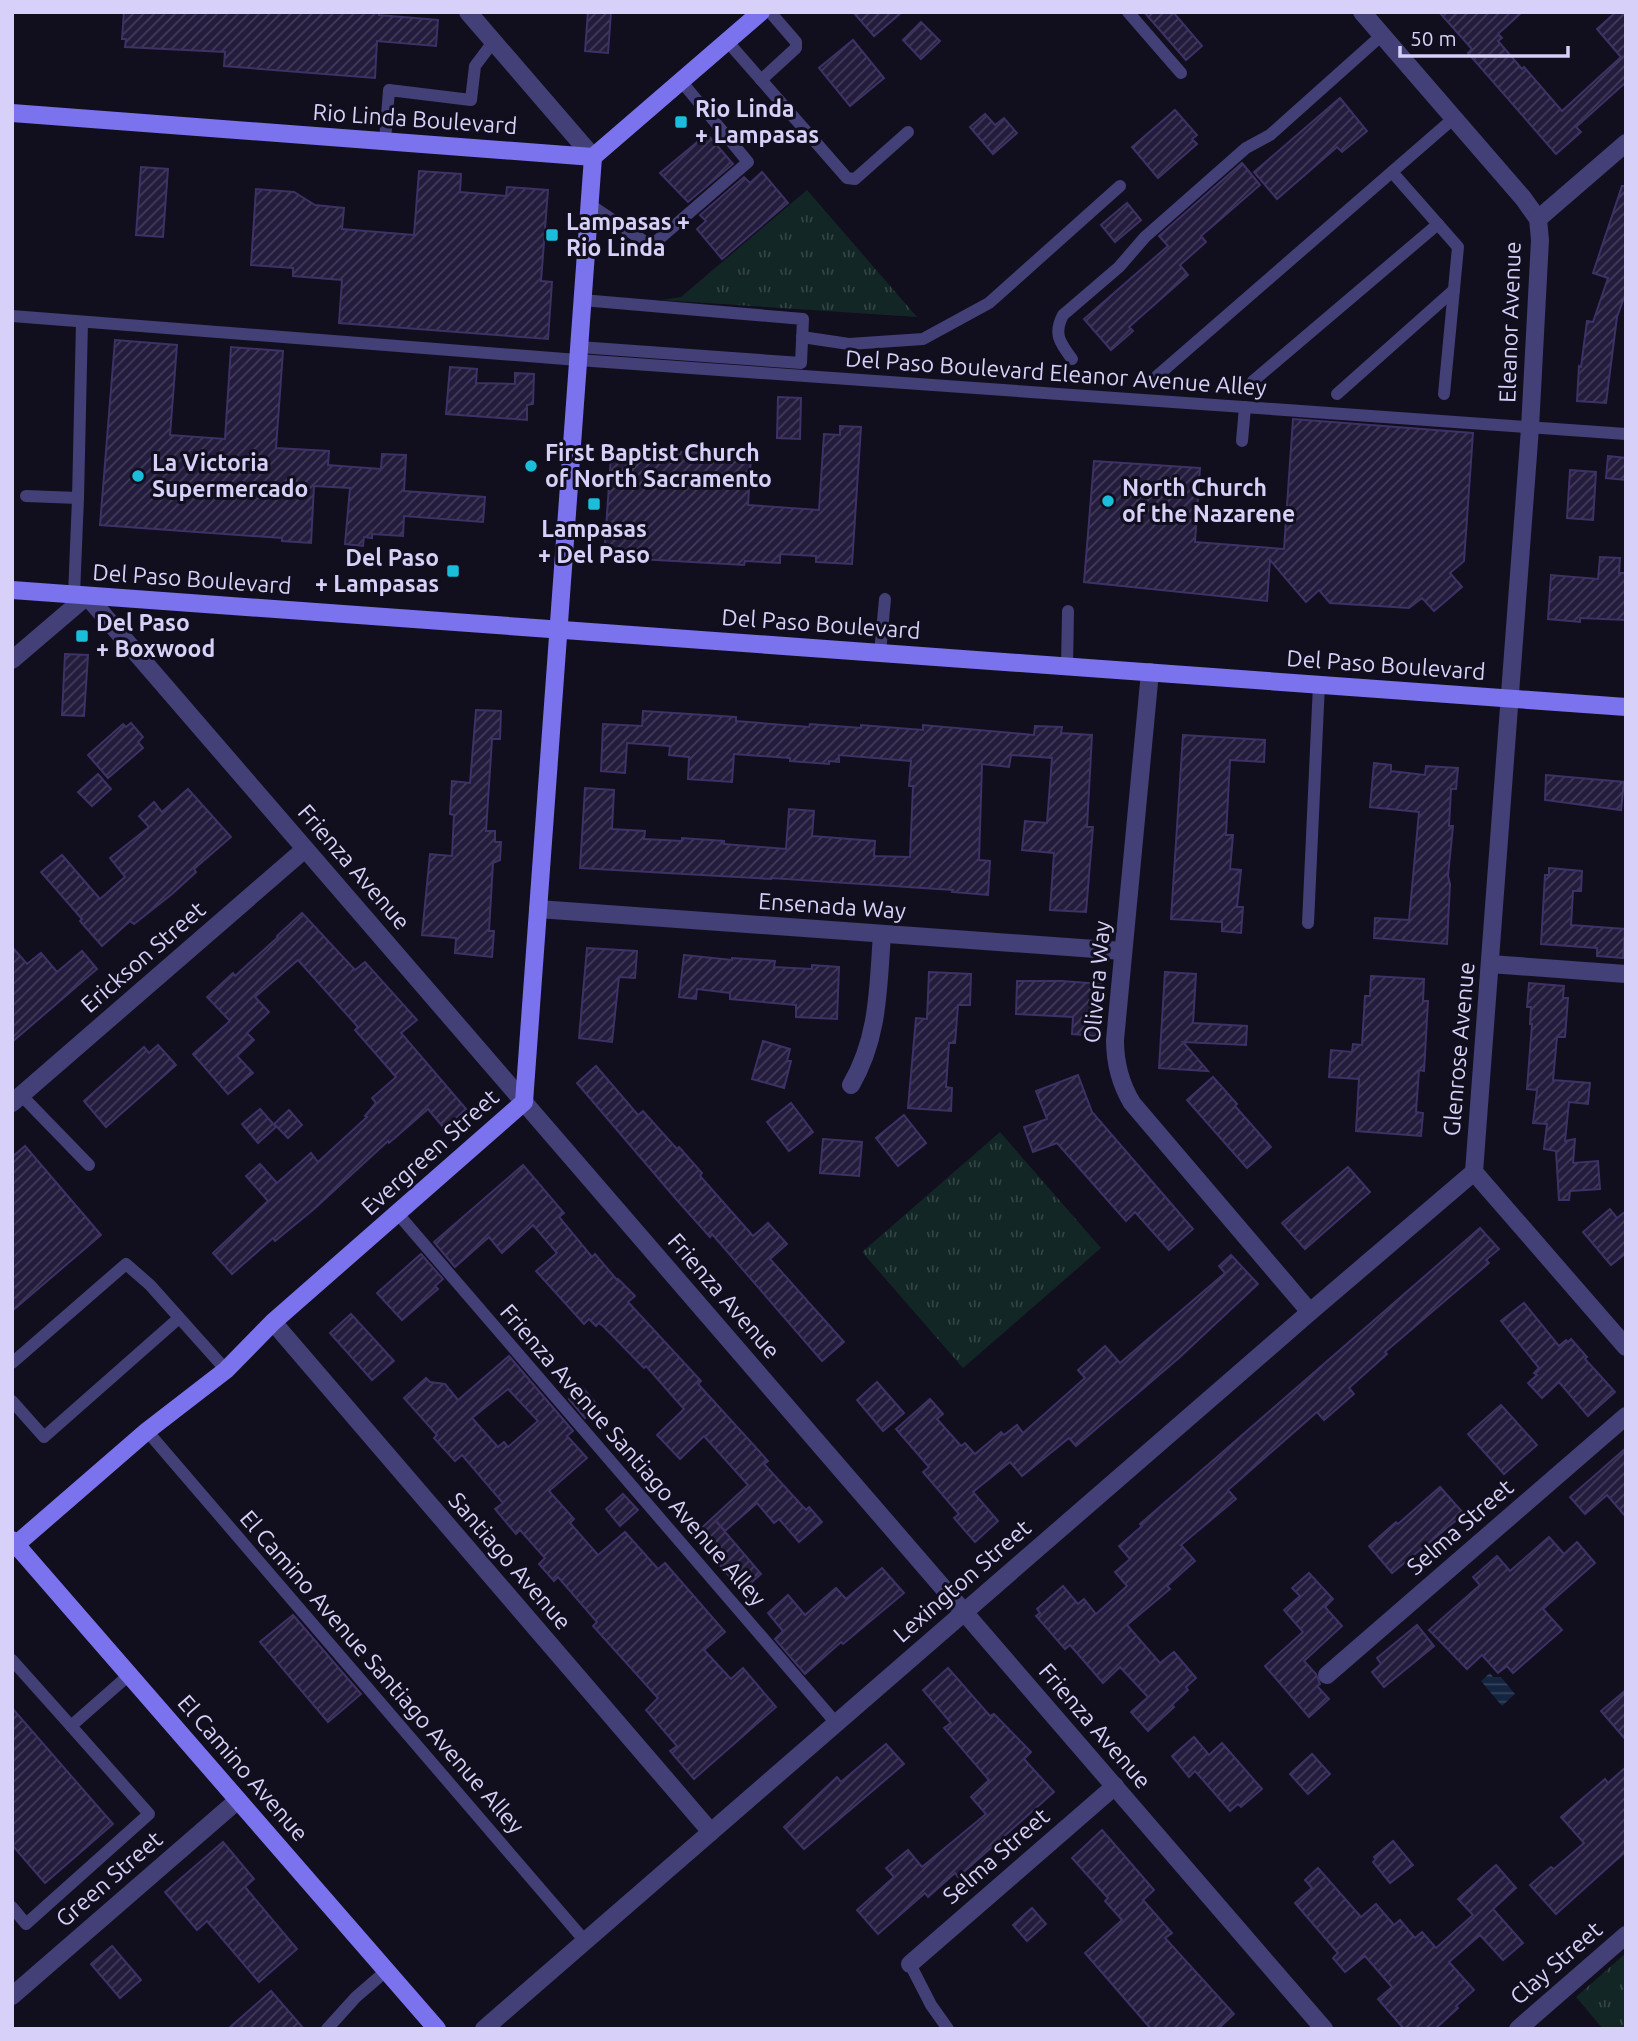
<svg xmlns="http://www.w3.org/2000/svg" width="1638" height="2041" viewBox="0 0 1638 2041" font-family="Ubuntu,sans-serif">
<defs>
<pattern id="grass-tufts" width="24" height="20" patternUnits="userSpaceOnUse" patternTransform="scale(1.75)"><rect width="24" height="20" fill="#122626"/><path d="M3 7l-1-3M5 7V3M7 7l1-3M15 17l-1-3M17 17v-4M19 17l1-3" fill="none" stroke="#344446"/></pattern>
<pattern id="water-rules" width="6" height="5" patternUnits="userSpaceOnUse" patternTransform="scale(1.75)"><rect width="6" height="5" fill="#142441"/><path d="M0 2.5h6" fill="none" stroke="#35435d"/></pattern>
<pattern id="building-hatch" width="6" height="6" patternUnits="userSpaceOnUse" patternTransform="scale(1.75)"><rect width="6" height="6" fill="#241c3c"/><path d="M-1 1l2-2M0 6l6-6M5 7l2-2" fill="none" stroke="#433c59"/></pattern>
</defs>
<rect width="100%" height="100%" fill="#110e1d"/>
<g fill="url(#grass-tufts)">
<polygon points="807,190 917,317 661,300 681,297"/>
<polygon points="1000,1132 1101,1248 963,1368 862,1252"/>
<polygon points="1626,1953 1626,2029 1603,2029 1576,1997"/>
</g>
<polygon fill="url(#water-rules)" points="1490,1673 1493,1677 1501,1677 1515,1694 1502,1706 1481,1681"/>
<g fill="url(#building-hatch)" stroke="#3e3165" stroke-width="2" fill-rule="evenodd">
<polygon points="124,12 379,12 379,15 438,20 436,46 377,41 375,78 224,66 225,52 125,47 126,39 122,39"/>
<polygon points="588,12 611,12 608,53 585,51"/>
<polygon points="853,12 902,12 874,36"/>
<polygon points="1144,12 1173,12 1202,46 1186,60"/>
<polygon points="1439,12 1522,12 1498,34 1502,38 1498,41 1522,69 1524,67 1562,111 1621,57 1597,29 1616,12 1626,12 1626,82 1576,127 1581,132 1556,154 1468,53 1472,49"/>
<polygon points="921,22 940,41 921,59 903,40"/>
<polygon points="853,40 884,78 850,106 819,68"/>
<polygon points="1340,98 1367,131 1342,152 1337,147 1277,199 1254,172"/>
<polygon points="1175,110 1197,135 1192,139 1197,144 1158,178 1132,147"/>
<polygon points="985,114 995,125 1004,118 1017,133 993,154 970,127"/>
<polygon points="707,134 733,164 688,202 660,173"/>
<polygon points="1242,163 1260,185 1201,236 1206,242 1180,265 1188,275 1129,327 1133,331 1111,350 1084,319 1168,246 1159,236"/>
<polygon points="141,167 168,169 163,237 136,235"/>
<polygon points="419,171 461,174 460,192 506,196 507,187 548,190 541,281 552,282 548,339 339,323 342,280 293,276 293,268 251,265 256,189 294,192 315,205 344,208 342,229 414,235"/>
<polygon points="762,172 788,203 722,259 697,229 706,221 700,215 744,177 750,183"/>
<polygon points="1622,186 1626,186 1626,292 1617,317 1606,403 1577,401 1579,366 1581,367 1587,321 1593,322 1608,278 1593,273"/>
<polygon points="1127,203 1141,220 1115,242 1101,225"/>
<polygon points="115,340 177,345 170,435 225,439 231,347 283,351 276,448 329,451 328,465 381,469 382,454 406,455 404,491 485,497 483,522 404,516 403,536 372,534 372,538 364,537 363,546 345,544 350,488 314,486 311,543 282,541 282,538 100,525"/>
<polygon points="450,367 477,369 476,383 515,384 515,373 534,374 533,404 527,405 527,420 446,414"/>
<polygon points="778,397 801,398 800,439 777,438"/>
<polygon points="1293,419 1473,433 1464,561 1450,573 1462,587 1434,611 1422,598 1409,608 1330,603 1319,590 1306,602 1270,560 1267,601 1084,582 1094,461 1200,468 1195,542 1284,549"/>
<polygon points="840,426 861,427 852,564 816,562 816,556 780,554 780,563 745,561 744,565 604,557 611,456 653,459 653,450 751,456 748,505 819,510 824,434 840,435"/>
<polygon points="1608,456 1626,458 1626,480 1606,478"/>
<polygon points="1570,470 1596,472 1593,520 1567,518"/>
<polygon points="1600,557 1620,558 1619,573 1626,573 1626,620 1580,618 1580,622 1548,619 1551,575 1598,579"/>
<polygon points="65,654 88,655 84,716 62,715"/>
<polygon points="476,710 501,711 500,739 492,739 486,831 495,831 495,842 501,842 500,860 493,863 489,931 494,931 492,957 455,953 456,938 422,935 430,854 452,856 454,815 450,814 452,781 470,783"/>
<polygon points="643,711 736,717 736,721 809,727 810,724 861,728 861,725 923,730 923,725 1034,735 1035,726 1062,727 1061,733 1092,735 1087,827 1093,827 1086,912 1050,910 1054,853 1022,850 1025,821 1047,823 1052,758 1011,755 1009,767 982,764 979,860 990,861 988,895 952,892 953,890 771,878 771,879 580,868 585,788 614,790 612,829 645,831 644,839 682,841 682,838 724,841 724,844 786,849 789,809 814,811 812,836 875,841 874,856 910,857 913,786 909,786 911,761 839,755 839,762 829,761 829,764 790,761 790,758 734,754 732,782 688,779 689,757 669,755 670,746 627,743 625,773 601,771 603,724 642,726"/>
<polygon points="131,723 143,737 138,742 143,748 108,778 88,755 123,724 126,727"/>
<polygon points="1183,735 1265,740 1264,762 1230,760 1226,835 1233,835 1230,869 1241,870 1237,907 1243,907 1241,933 1222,931 1222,922 1171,919"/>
<polygon points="1374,763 1391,765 1391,771 1425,775 1426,766 1458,768 1456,789 1451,789 1449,826 1453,826 1448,876 1450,884 1447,944 1374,938 1375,918 1409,920 1419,812 1370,807"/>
<polygon points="98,774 111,789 92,806 78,792"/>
<polygon points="1546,775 1624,782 1621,810 1545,800"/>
<polygon points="188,789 231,837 194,869 196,872 172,894 134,924 130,921 102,946 80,921 82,919 41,872 62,855 100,899 125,877 110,858 149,827 139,816 154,802 162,812"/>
<polygon points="1549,868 1582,871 1581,891 1573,891 1571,925 1625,929 1623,958 1597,956 1597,948 1541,944 1545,875 1549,875"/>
<polygon points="302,913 355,970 365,962 417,1020 401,1033 466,1109 444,1128 428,1109 389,1143 388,1141 314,1209 275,1241 273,1238 232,1274 213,1253 268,1201 246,1176 260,1164 277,1183 311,1153 318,1162 367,1117 365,1116 376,1103 372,1098 396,1077 355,1030 358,1027 298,960 255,997 269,1012 247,1033 254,1040 237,1056 253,1073 228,1094 193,1054 230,1021 207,997 233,973 235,976 278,937 277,936"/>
<polygon points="13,948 27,964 41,953 57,972 82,951 97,969 12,1042"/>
<polygon points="587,948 637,951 635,978 619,977 612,1042 579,1038"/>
<polygon points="684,955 732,960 732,958 775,961 774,967 812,969 812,965 839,967 837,1019 796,1017 796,1005 730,999 730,993 697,989 696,999 679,997"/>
<polygon points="929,972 971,974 970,1005 958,1005 955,1043 949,1043 946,1087 952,1088 951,1111 908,1108 916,1018 927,1019"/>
<polygon points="1165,972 1196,974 1193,1023 1247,1026 1246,1045 1183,1042 1208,1071 1159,1068"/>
<polygon points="1371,976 1424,979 1423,1001 1428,1001 1424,1071 1419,1070 1416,1112 1423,1113 1421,1136 1356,1131 1359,1079 1329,1077 1331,1050 1352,1052 1353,1044 1362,1045 1365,996 1370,996"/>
<polygon points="1017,981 1062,981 1101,984 1097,1036 1072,1034 1073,1017 1016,1014"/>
<polygon points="1529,983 1564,986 1563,998 1568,998 1565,1037 1557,1037 1553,1080 1590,1083 1588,1104 1569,1102 1565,1141 1575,1139 1573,1163 1598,1161 1600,1189 1570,1191 1569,1200 1559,1200 1556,1151 1544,1149 1547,1124 1533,1123 1537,1090 1527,1089 1532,1024 1530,1024 1531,1007 1527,1007"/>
<polygon points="763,1041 790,1049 787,1061 791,1061 784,1088 752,1079"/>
<polygon points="158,1045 176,1065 106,1127 84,1101 144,1047 149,1053"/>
<polygon points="596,1066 638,1115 643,1111 677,1149 679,1147 702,1173 700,1176 753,1236 768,1223 787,1244 770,1259 844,1342 822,1361 712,1234 710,1237 676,1199 577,1083"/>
<polygon points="1078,1075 1092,1112 1193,1229 1169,1250 1135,1212 1126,1221 1057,1143 1033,1152 1024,1127 1047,1119 1036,1091"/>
<polygon points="1213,1077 1237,1104 1235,1106 1271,1147 1247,1168 1187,1100"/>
<polygon points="791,1103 813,1132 789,1151 767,1122"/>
<polygon points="260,1109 276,1127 258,1143 242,1124"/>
<polygon points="289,1110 302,1125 288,1138 274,1124"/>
<polygon points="904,1115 926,1143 898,1166 876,1138"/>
<polygon points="823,1139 862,1142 859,1176 820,1173"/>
<polygon points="25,1146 101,1235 12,1311 12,1157"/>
<polygon points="523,1165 564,1213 559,1217 592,1257 595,1254 617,1280 618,1279 635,1296 628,1302 701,1381 698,1384 768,1461 764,1464 806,1510 809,1507 822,1522 799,1542 779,1519 774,1523 757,1503 725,1531 715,1520 761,1574 742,1591 694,1535 748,1485 704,1436 680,1459 657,1435 684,1409 646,1366 644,1368 603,1326 599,1323 596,1326 589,1319 584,1324 536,1271 557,1253 533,1225 502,1253 489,1237 455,1267 434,1242"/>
<polygon points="1348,1167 1370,1192 1305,1249 1282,1223"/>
<polygon points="1610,1209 1617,1218 1626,1211 1626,1253 1611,1265 1583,1232"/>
<polygon points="1480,1228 1499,1249 1486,1260 1489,1263 1385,1352 1387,1354 1349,1388 1354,1394 1324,1420 1317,1412 1228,1490 1236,1499 1181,1545 1195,1561 1167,1586 1170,1589 1127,1625 1160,1663 1174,1652 1196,1678 1186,1687 1188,1690 1172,1705 1174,1707 1148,1731 1131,1712 1148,1697 1120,1667 1103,1683 1070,1645 1065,1649 1036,1616 1040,1613 1037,1609 1063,1586 1078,1604 1084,1599 1096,1614 1127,1586 1115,1572 1130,1559 1119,1546 1142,1526 1140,1524"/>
<polygon points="421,1254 443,1279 435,1286 438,1289 402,1320 377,1293"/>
<polygon points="1231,1255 1258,1284 1180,1357 1076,1446 1069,1438 1022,1476 1010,1462 973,1492 998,1521 975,1542 954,1518 959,1514 923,1472 929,1467 896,1429 930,1399 943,1414 937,1419 961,1446 965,1443 975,1454 1001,1432 1004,1435 1017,1425 1023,1433 1085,1378 1078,1370 1105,1346 1120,1363 1225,1273 1219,1266"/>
<polygon points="1524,1303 1559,1346 1566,1340 1568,1342 1571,1339 1587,1357 1585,1359 1615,1392 1588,1416 1559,1382 1542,1398 1528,1383 1537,1375 1534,1373 1539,1368 1501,1321"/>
<polygon points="351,1314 394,1361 372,1380 330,1333"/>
<path d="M 509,1356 L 573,1431 L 567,1436 L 587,1458 L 549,1491 L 574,1519 L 570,1523 L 598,1555 L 625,1532 L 658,1569 L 665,1563 L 725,1632 L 704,1650 L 731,1679 L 743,1668 L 776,1707 L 694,1779 L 670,1751 L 677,1746 L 646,1710 L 658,1698 L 593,1626 L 597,1622 L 558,1577 L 554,1581 L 539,1564 L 545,1558 L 520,1530 L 516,1534 L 495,1509 L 503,1503 L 462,1455 L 455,1461 L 434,1438 L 437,1435 L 404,1398 L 426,1378 L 430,1382 L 445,1384 L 458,1400 ZM 508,1389 L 538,1421 L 508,1447 L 504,1442 L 498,1447 L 472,1418 Z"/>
<polygon points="877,1382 904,1413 883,1431 857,1400"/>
<polygon points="582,1387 598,1406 585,1418 569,1399"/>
<polygon points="1501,1405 1537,1445 1504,1474 1468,1434"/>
<polygon points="1626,1448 1626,1517 1607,1495 1585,1514 1570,1497"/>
<polygon points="1440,1487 1464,1514 1392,1573 1369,1546 1396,1522 1398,1524"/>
<polygon points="623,1494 638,1510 620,1526 606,1509"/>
<polygon points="1549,1537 1564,1554 1577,1542 1595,1563 1543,1609 1562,1630 1513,1673 1507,1666 1498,1673 1482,1655 1467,1669 1429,1630 1480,1585 1473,1577 1497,1556 1510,1571"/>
<polygon points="882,1568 904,1593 843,1644 841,1642 805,1674 775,1639 783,1631 768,1613 788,1595 805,1615 836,1588 846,1599"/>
<polygon points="1309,1573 1333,1599 1325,1607 1342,1626 1304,1661 1316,1674 1320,1684 1317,1686 1329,1699 1309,1717 1265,1666 1303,1632 1284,1610 1300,1596 1292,1588"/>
<polygon points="293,1615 361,1694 328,1722 260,1642"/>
<polygon points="1417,1625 1434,1646 1384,1687 1372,1672 1381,1664 1377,1658"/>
<polygon points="948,1668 990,1716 994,1714 1031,1752 1024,1759 1054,1792 958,1877 955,1873 928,1897 925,1893 878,1934 857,1910 894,1877 886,1868 908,1850 922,1867 986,1814 971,1797 989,1780 944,1728 951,1723 923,1690"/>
<polygon points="1626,1690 1626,1740 1601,1711"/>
<polygon points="12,1708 113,1824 45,1883 12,1845"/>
<polygon points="1194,1737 1209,1755 1222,1743 1262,1789 1241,1807 1238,1804 1230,1811 1195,1771 1189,1777 1172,1756"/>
<polygon points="886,1744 904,1764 804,1849 784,1827 837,1777 841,1782"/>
<polygon points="1312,1754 1330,1774 1308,1794 1290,1774"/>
<polygon points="1626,1767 1626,1851 1556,1914 1530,1885 1551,1867 1554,1869 1584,1843 1561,1817 1605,1779 1608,1783"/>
<polygon points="1102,1830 1154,1890 1143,1900 1172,1933 1165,1938 1234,2014 1218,2029 1151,2029 1085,1953 1122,1920 1105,1901 1108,1898 1072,1858"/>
<polygon points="1393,1841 1413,1865 1390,1883 1373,1862 1376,1859 1374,1857"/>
<polygon points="223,1842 254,1879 245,1887 297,1949 259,1982 207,1921 197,1930 165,1892"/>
<polygon points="1496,1865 1516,1888 1493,1909 1523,1943 1503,1960 1480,1935 1449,1962 1474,1990 1456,2006 1458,2008 1435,2029 1404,2029 1378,1999 1392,1987 1365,1956 1345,1972 1333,1958 1338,1953 1295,1903 1312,1888 1305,1880 1318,1868 1361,1917 1376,1904 1394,1925 1400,1920 1415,1938 1422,1932 1436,1948 1473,1915 1458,1899"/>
<polygon points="1032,1908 1046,1924 1027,1941 1013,1925"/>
<polygon points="112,1946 141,1980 120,1998 91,1964"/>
<polygon points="271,1991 304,2029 228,2029"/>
</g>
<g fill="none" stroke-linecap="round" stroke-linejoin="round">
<g stroke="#433f77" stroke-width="12">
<polyline points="1128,12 1181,73"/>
<polyline points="727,41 847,178 855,179 908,132"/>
<polyline points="761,80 796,48 796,42 770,12"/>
<polyline points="385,141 389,90 471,100 475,66 493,42"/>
<polyline points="1392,172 1458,247 1444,394"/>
<polyline points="589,204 651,246 748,162 681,81"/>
<polyline points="12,316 578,360 1626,434"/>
<polyline points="802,337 849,344 923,339 989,303 1120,186"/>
<polyline points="579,347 801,363 803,319 582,300"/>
<path d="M 1072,359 C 1060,343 1053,334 1063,315 L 1119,267 L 1145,237 L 1246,148 L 1270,135 L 1382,35"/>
<polyline points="1157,376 1454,118"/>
<polyline points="1253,381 1438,224"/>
<polyline points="1337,394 1454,290"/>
<polyline points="1242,441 1245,407"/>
<polyline points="26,496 78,498 82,322"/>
<polyline points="74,595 78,498"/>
<polyline points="880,653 885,599"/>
<polyline points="1067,667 1068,611"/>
<polyline points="1308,923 1319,684"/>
<polyline points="21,1095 89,1165"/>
<polyline points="398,1214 836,1723"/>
<polyline points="12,1363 126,1264 150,1285 226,1370"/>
<polyline points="12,1401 44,1437 179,1318"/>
<polyline points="147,1431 585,1941"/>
<polyline points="12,1660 71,1726"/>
<polyline points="12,1907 26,1924 149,1814 71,1726 129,1675"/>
<polyline points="910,1964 931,2005 948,2029"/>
<polyline points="327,2029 356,1997 386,1971"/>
</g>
<g stroke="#433f77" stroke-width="18">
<polyline points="468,12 593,157"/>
<polyline points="1362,12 1523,198 1538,219 1540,240 1530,428 1474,1172 1626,1347"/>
<polyline points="1538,219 1626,143"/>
<polyline points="12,660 87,596 1324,2029"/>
<path d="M 1150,672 L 1115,1040 C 1115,1064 1120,1083 1132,1103 L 1310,1312"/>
<polyline points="538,909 1123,951"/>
<polyline points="1490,964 1626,974"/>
<path d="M 851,1085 C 879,1037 878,988 882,934"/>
<polyline points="12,1103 305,849"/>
<polyline points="273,1322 711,1832"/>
<polyline points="1327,1675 1626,1416"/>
<polyline points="910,1964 1115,1786"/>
<polyline points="12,1996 238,1800"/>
<polyline points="484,2029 1310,1312 1474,1172"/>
<polyline points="1518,2029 1626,1935"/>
</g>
<g stroke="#7b72ee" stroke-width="18">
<polyline points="12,113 593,157 761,12"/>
<polyline points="12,590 1626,707"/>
<polyline points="12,1540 437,2029"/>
<polyline points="12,1548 147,1431 226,1370 273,1322 524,1102 593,157"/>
</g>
</g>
<g fill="#1abedb" stroke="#110e1d" stroke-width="2.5">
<rect x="674" y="115" width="14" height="14" rx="3.5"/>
<rect x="545" y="228" width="14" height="14" rx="3.5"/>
<circle cx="531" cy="466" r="7"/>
<circle cx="138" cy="476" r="7"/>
<circle cx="1108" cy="501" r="7"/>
<rect x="587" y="497" width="14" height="14" rx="3.5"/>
<rect x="446" y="564" width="14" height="14" rx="3.5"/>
<rect x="75" y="629" width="14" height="14" rx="3.5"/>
</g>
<g text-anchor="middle" stroke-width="6" stroke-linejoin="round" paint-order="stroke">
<g font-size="23" font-weight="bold" fill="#d7d0f9" stroke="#110e1d" text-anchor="start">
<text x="695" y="117">Rio Linda<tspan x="695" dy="26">+ Lampasas</tspan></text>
<text x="566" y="230">Lampasas +<tspan x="566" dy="26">Rio Linda</tspan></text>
<text x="545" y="461">First Baptist Church<tspan x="545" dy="26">of North Sacramento</tspan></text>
<text x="152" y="471">La Victoria<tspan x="152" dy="26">Supermercado</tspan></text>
<text x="1122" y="496">North Church<tspan x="1122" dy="26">of the Nazarene</tspan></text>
<text x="594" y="537" text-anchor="middle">Lampasas<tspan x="594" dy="26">+ Del Paso</tspan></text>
<text x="439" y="566" text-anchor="end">Del Paso<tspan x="439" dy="26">+ Lampasas</tspan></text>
<text x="96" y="631">Del Paso<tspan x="96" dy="26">+ Boxwood</tspan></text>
</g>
<g font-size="23" fill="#d7d0f9" stroke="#110e1d">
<text transform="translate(415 119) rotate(4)" y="8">Rio Linda Boulevard</text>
<text transform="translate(1510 322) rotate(-88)" y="8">Eleanor Avenue</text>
<text transform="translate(1056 373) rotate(4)" y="8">Del Paso Boulevard Eleanor Avenue Alley</text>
<text transform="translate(192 579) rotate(4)" y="8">Del Paso Boulevard</text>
<text transform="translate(821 624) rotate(4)" y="8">Del Paso Boulevard</text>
<text transform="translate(1386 665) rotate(4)" y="8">Del Paso Boulevard</text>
<text transform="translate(354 867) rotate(49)" y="8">Frienza Avenue</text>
<text transform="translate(832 906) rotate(4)" y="8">Ensenada Way</text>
<text transform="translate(143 957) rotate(-41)" y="8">Erickson Street</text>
<text transform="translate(1097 982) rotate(-85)" y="8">Olivera Way</text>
<text transform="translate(1459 1049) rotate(-85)" y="8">Glenrose Avenue</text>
<text transform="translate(430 1152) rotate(-42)" y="8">Evergreen Street</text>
<text transform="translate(724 1296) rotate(49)" y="8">Frienza Avenue</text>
<text transform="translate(633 1455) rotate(49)" y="8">Frienza Avenue Santiago Avenue Alley</text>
<text transform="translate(1460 1527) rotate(-41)" y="8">Selma Street</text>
<text transform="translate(510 1561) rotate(49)" y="8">Santiago Avenue</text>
<text transform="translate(962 1581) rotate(-41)" y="8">Lexington Street</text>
<text transform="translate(382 1672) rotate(49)" y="8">El Camino Avenue Santiago Avenue Alley</text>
<text transform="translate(1095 1726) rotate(49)" y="8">Frienza Avenue</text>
<text transform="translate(243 1768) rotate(49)" y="8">El Camino Avenue</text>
<text transform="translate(996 1856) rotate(-41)" y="8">Selma Street</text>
<text transform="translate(109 1879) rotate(-41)" y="8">Green Street</text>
<text transform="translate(1556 1963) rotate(-41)" y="8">Clay Street</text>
</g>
</g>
<rect width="1638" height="2041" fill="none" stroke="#d7d0f9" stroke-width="28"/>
<path d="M1400 46v10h168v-10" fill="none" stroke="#d7d0f9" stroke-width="3.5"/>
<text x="1410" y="46" font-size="21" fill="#d7d0f9" stroke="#110e1d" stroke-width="5" paint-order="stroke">50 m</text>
</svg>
